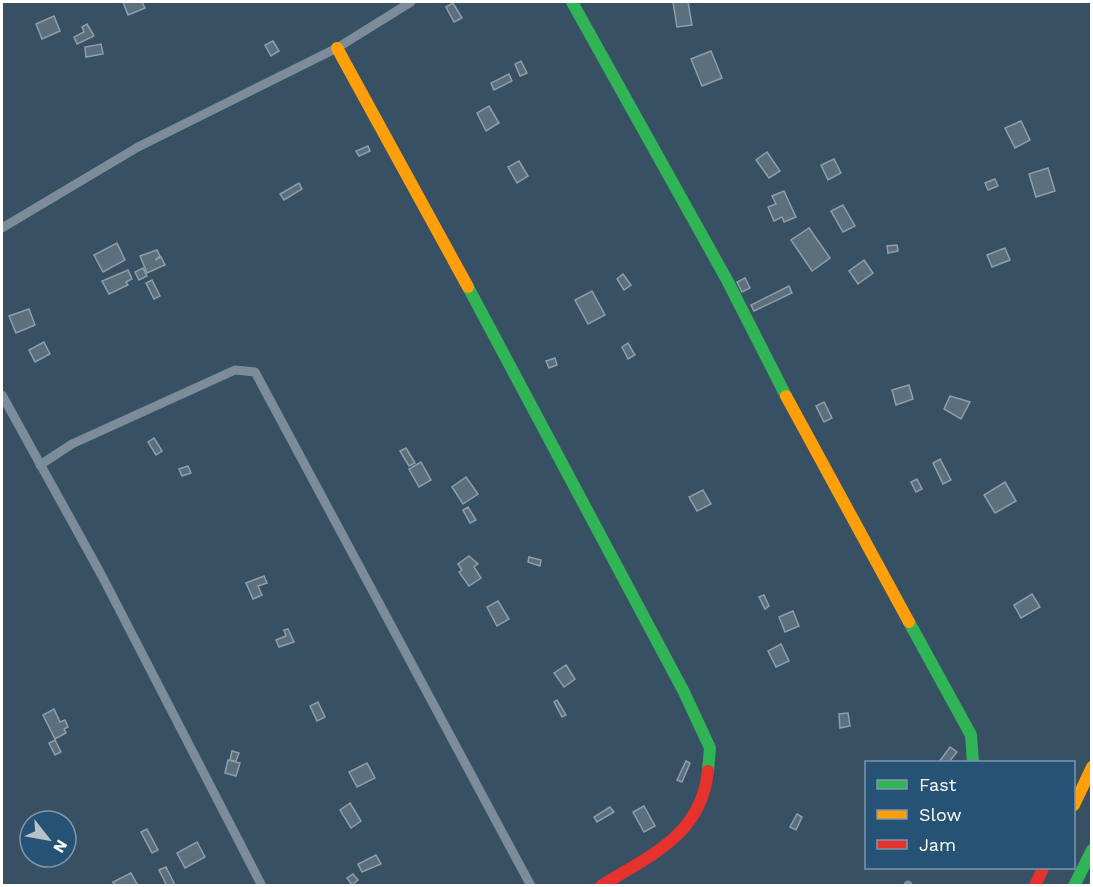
<svg xmlns="http://www.w3.org/2000/svg" width="1093" height="887" viewBox="0 0 1093 887" font-family="'Work Sans',sans-serif">
<rect width="100%" height="100%" fill="#385063"/>
<g fill="#5c6f7d" stroke="#8f9eaa" stroke-width="1.5">
<polygon points="123,2 142,2 145,8 128,15"/>
<polygon points="673,2 688,2 692,25 677,27"/>
<polygon points="453,3 462,18 454,22 446,7"/>
<polygon points="54,16 60,31 42,39 36,24"/>
<polygon points="87,24 94,36 77,44 74,37 84,32 82,27"/>
<polygon points="273,41 279,51 271,56 265,45"/>
<polygon points="101,44 103,54 86,57 85,47"/>
<polygon points="711,51 722,78 702,86 691,59"/>
<polygon points="521,61 527,73 520,76 515,64"/>
<polygon points="509,74 512,81 494,90 491,83"/>
<polygon points="489,106 499,123 486,131 477,113"/>
<polygon points="1021,121 1030,140 1015,148 1005,128"/>
<polygon points="368,146 370,151 359,156 356,151"/>
<polygon points="767,152 780,171 769,178 756,160"/>
<polygon points="834,159 841,173 828,180 821,165"/>
<polygon points="519,161 528,176 517,183 508,167"/>
<polygon points="1048,168 1055,191 1036,197 1029,174"/>
<polygon points="995,179 998,186 988,190 985,183"/>
<polygon points="299,183 302,189 284,200 280,194"/>
<polygon points="784,191 796,217 784,222 782,217 774,221 768,207 776,204 772,196"/>
<polygon points="843,205 855,226 843,232 831,211"/>
<polygon points="809,228 830,258 812,271 791,240"/>
<polygon points="117,243 125,260 103,272 94,255"/>
<polygon points="897,245 898,251 888,253 887,246"/>
<polygon points="1005,248 1010,260 992,267 987,255"/>
<polygon points="157,250 160,256 155,260 161,257 165,265 147,273 140,256"/>
<polygon points="864,260 873,273 858,284 849,271"/>
<polygon points="143,268 147,276 139,280 135,272"/>
<polygon points="128,270 132,279 126,282 128,285 109,294 102,281"/>
<polygon points="623,274 631,285 624,290 617,279"/>
<polygon points="745,278 750,288 742,292 737,282"/>
<polygon points="152,280 160,296 154,299 146,283"/>
<polygon points="789,286 792,293 754,311 751,305"/>
<polygon points="592,291 605,315 588,324 575,300"/>
<polygon points="29,309 35,325 16,333 9,316"/>
<polygon points="44,342 50,354 35,362 29,350"/>
<polygon points="628,343 635,355 628,359 622,347"/>
<polygon points="555,358 557,365 549,368 546,361"/>
<polygon points="909,385 913,399 896,405 892,390"/>
<polygon points="950,396 970,402 961,419 944,409"/>
<polygon points="824,402 832,418 824,422 816,406"/>
<polygon points="154,438 162,451 156,455 148,442"/>
<polygon points="406,448 415,463 409,466 400,451"/>
<polygon points="940,459 951,480 943,484 933,463"/>
<polygon points="421,462 431,480 419,487 409,469"/>
<polygon points="188,466 191,473 182,476 179,469"/>
<polygon points="466,477 478,494 463,504 452,487"/>
<polygon points="917,479 922,489 916,492 911,482"/>
<polygon points="1005,482 1016,501 995,513 984,495"/>
<polygon points="703,490 711,504 697,511 689,497"/>
<polygon points="468,507 476,520 470,523 463,510"/>
<polygon points="469,556 478,564 474,567 481,578 469,586 459,572 462,570 458,564"/>
<polygon points="529,557 541,560 540,566 528,562"/>
<polygon points="264,576 267,583 258,586 262,595 253,599 246,583"/>
<polygon points="1032,594 1040,607 1021,618 1014,605"/>
<polygon points="764,595 769,606 765,609 759,597"/>
<polygon points="498,601 509,619 497,626 487,607"/>
<polygon points="793,611 799,626 785,632 779,617"/>
<polygon points="288,629 294,642 279,647 276,640 286,636 284,630"/>
<polygon points="781,644 789,661 776,667 768,651"/>
<polygon points="566,665 575,679 564,687 554,673"/>
<polygon points="557,700 566,715 562,717 554,702"/>
<polygon points="318,702 325,717 317,721 310,706"/>
<polygon points="54,709 60,722 65,720 68,727 64,729 66,733 55,739 43,715"/>
<polygon points="848,713 850,726 840,728 839,714"/>
<polygon points="55,740 61,752 55,755 49,743"/>
<polygon points="950,747 957,752 949,762 939,762"/>
<polygon points="232,751 239,753 236,761 230,760"/>
<polygon points="228,760 240,763 236,776 225,773"/>
<polygon points="686,761 690,763 682,782 677,780"/>
<polygon points="367,763 375,778 357,787 349,772"/>
<polygon points="350,803 361,821 351,828 340,810"/>
<polygon points="644,806 655,826 644,832 633,812"/>
<polygon points="610,807 614,812 597,822 594,817"/>
<polygon points="797,814 802,817 796,830 790,827"/>
<polygon points="147,829 158,850 152,853 141,832"/>
<polygon points="197,842 205,857 185,868 177,853"/>
<polygon points="376,855 381,864 362,872 358,864"/>
<polygon points="166,867 175,885 174,886 167,886 159,870"/>
<polygon points="131,873 138,886 115,886 113,882"/>
<polygon points="353,874 358,880 352,885 347,878"/>
</g>
<g fill="none" stroke-linecap="round" stroke-linejoin="round">
<g stroke="#7c8c9a" stroke-width="9">
<polyline points="2,228 138,147 337,48 411,2"/>
<polyline points="2,395 102,576 262,886"/>
<polyline points="40,465 72,444 235,370 255,372 531,886"/>
<polyline points="908,886 908,885"/>
</g>
<g stroke="#30b455" stroke-width="12">
<polyline points="572,2 727,280 786,396"/>
<polyline points="468,287 684,692 710,748 708,771"/>
<polyline points="909,622 971,735 973,762"/>
<polyline points="1074,886 1092,850"/>
</g>
<g stroke="#ff9f0a" stroke-width="12">
<polyline points="337,48 468,287"/>
<polyline points="786,396 909,622"/>
<polyline points="1074,805 1092,767"/>
</g>
<g stroke="#e5322d" stroke-width="12">
<path d="M 601,886 C 650,855 701,836 708,771"/>
<polyline points="1035,886 1043,868"/>
</g>
</g>
<rect width="1093" height="887" fill="none" stroke="#ffffff" stroke-width="6"/>
<rect x="865" y="761" width="210" height="108" fill="#265275" stroke="#7d97ac" stroke-width="1.5"/>
<rect x="877" y="780" width="30" height="9" fill="#30b455" stroke="#7d97ac" stroke-width="1.5"/>
<text x="919" y="791" font-size="18" fill="#ffffff">Fast</text>
<rect x="877" y="810" width="30" height="9" fill="#ff9f0a" stroke="#7d97ac" stroke-width="1.5"/>
<text x="919" y="821" font-size="18" fill="#ffffff">Slow</text>
<rect x="877" y="840" width="30" height="9" fill="#e5322d" stroke="#7d97ac" stroke-width="1.5"/>
<text x="919" y="851" font-size="18" fill="#ffffff">Jam</text>
<g transform="translate(48 839) rotate(121)"><circle r="28" fill="#265275" stroke="#7d97ac" stroke-width="1.5"/>
<path d="M0-4.5L10 22L0 15L-10 22Z" fill="#b9c2c8"/>
<text y="-9" font-size="16" font-weight="bold" text-anchor="middle" fill="#ffffff">N</text>
</g>
</svg>
